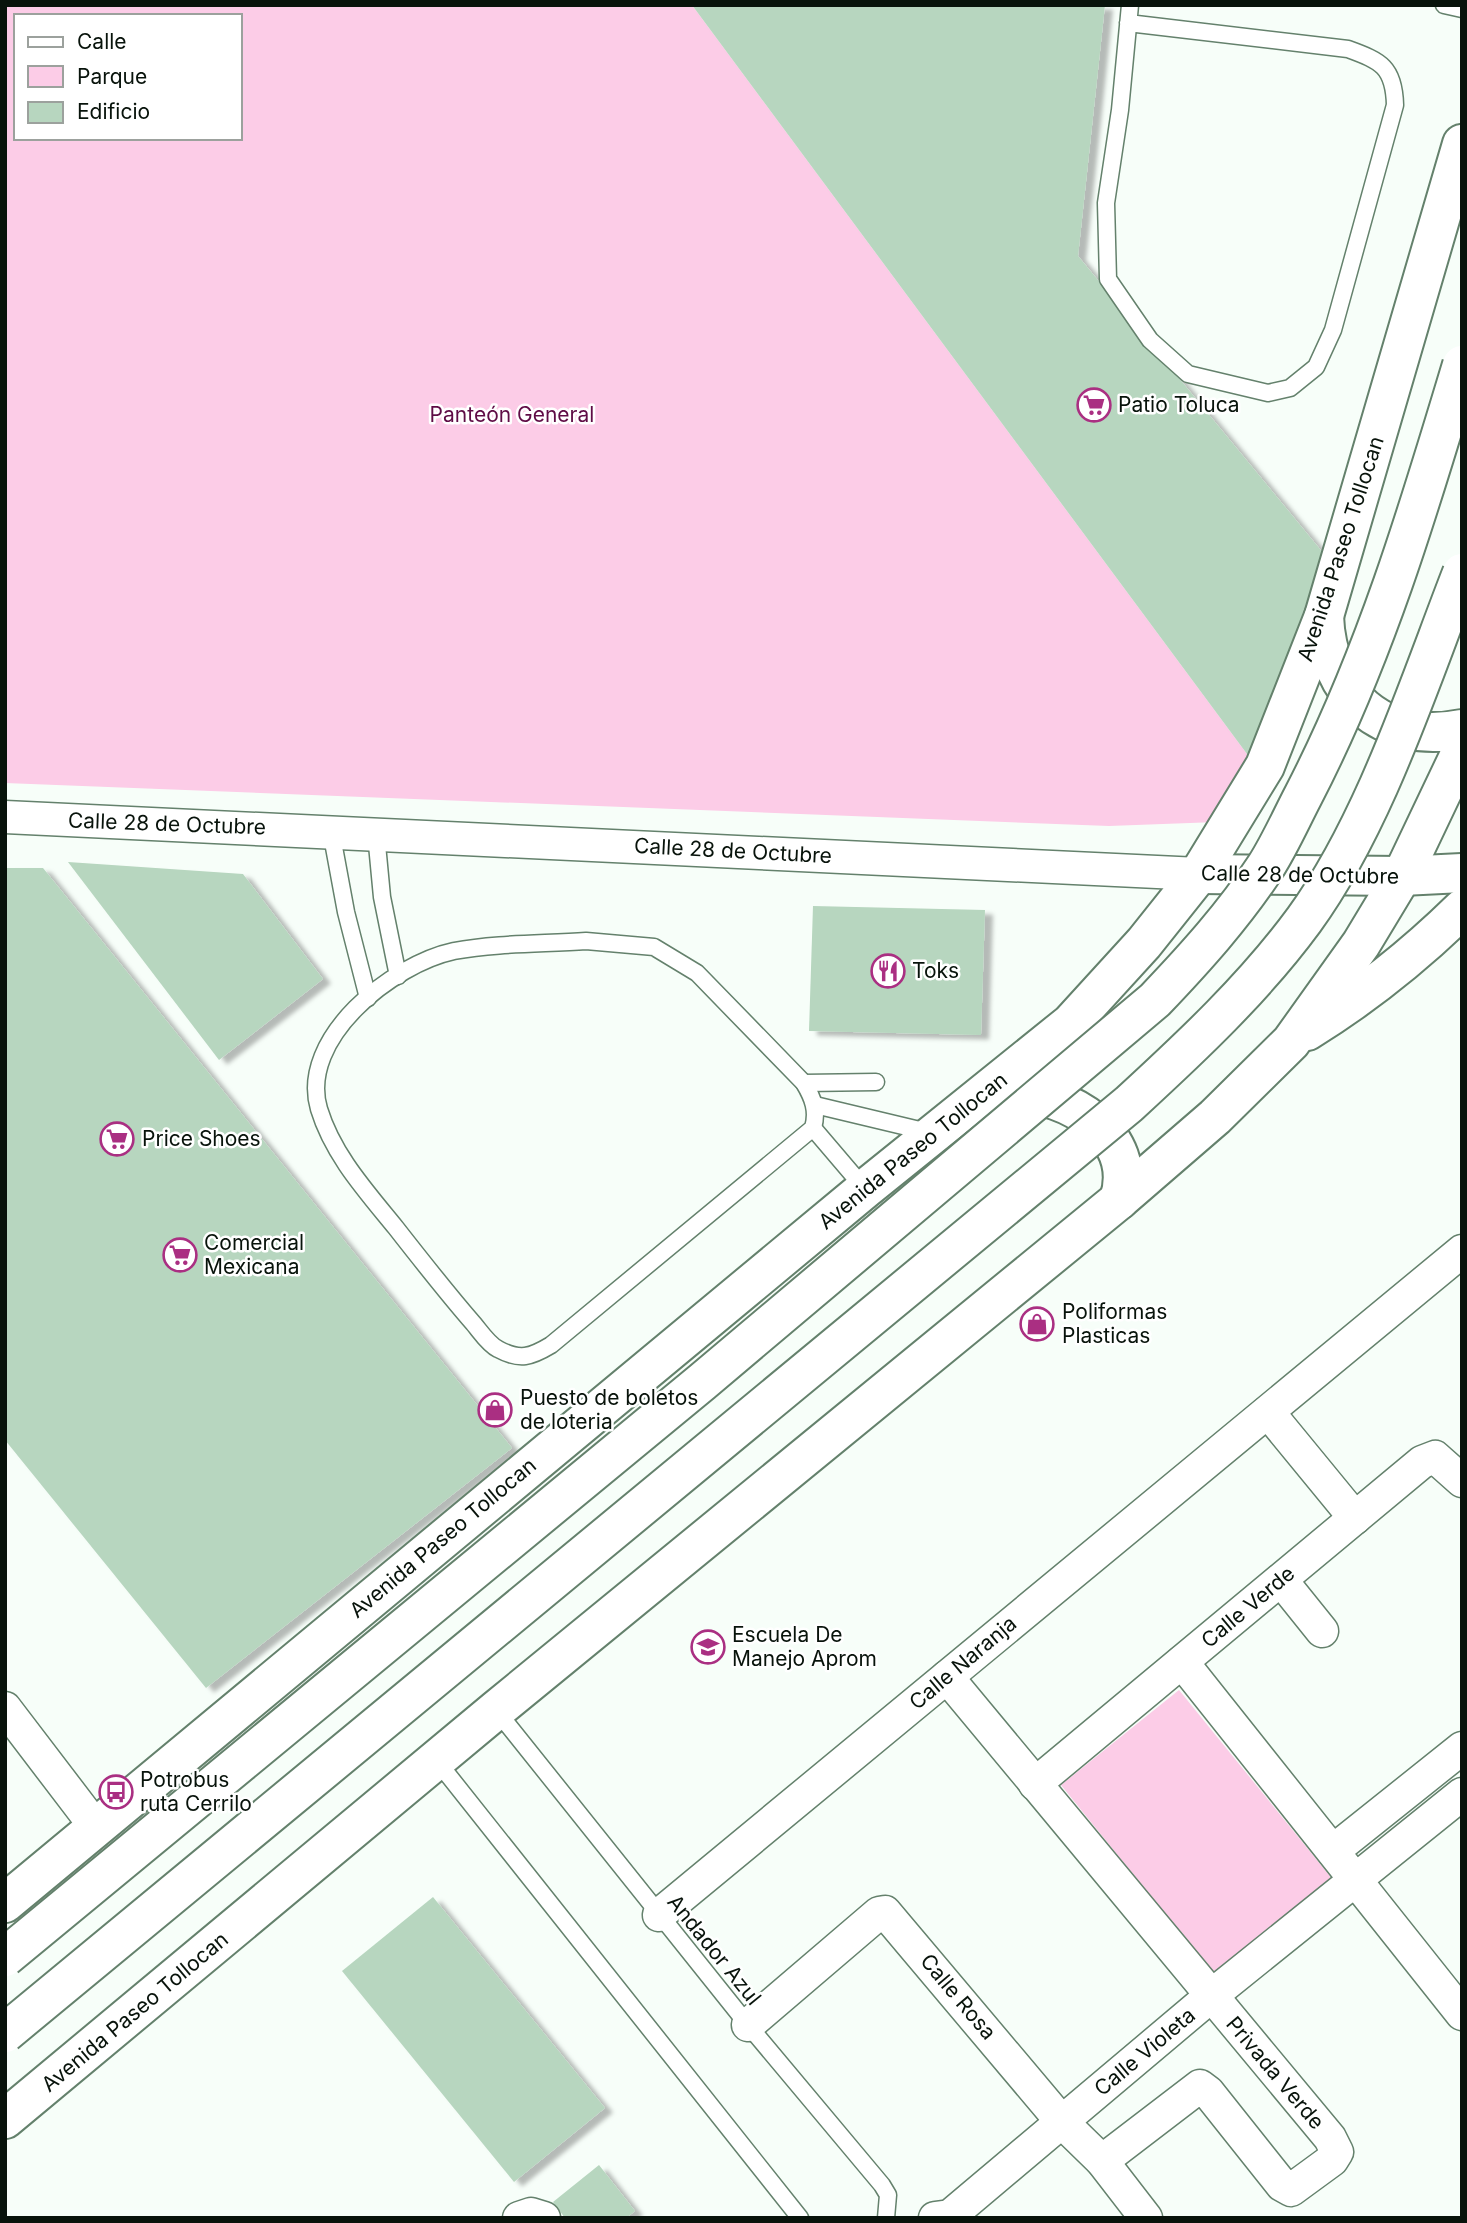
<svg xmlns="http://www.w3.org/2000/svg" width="1467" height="2223" viewBox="0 0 1467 2223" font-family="Inter,sans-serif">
<defs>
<filter id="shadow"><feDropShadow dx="8" dy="4.5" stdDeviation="2" flood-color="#0004"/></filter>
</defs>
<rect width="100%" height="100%" fill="#f7fef9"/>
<g fill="#fccce7" fill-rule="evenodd">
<path d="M 5,5 L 692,5 L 1250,758 L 1217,822 L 1109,826 L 5,783 ZM 16,16 L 240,16 L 240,138 L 16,138 Z"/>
<polygon points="1179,1690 1334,1881 1215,1976 1061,1785"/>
</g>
<g fill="#b7d6bf" filter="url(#shadow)">
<polygon points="692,5 1105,5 1078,256 1324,554 1250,758"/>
<polygon points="68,862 243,874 323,979 219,1060"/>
<polygon points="5,868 43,868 512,1448 206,1688 5,1440"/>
<polygon points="813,906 985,910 981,1035 809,1031"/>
<polygon points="433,1897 605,2108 514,2182 342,1971"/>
<polygon points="599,2165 635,2211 626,2218 565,2218 553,2202"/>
</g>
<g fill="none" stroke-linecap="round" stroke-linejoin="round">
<defs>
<g id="lane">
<polyline points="1444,5 1462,9"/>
<path d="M 1128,23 L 1348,49 C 1381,61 1394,67 1395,105 L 1333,330 L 1316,367 L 1290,388 L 1268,393 L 1188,374 L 1150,340 L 1108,279 L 1106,203 L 1120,110 L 1130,5"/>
<polyline points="331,831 346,912 368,998"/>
<polyline points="376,834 382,897 398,976"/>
<path d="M 586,941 L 654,947 L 697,973 L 804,1083 C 813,1098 818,1111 813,1128 L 551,1345 C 531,1357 520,1361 498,1349 C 488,1344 480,1331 473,1323 C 446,1292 421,1260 396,1228 C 366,1191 333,1155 319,1109 C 298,1038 393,964 454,951 C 497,943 543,944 586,941 Z"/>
<polyline points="804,1083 876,1082"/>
<polyline points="815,1105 928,1132"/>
<polyline points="813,1128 865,1189"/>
<polyline points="496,1710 748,2025 882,2185 888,2195 886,2218"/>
<polyline points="437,1761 800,2218"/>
</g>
<g id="street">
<polyline points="5,817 1199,874"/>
<polyline points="1268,1412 1355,1518"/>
<polyline points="1281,1580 1322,1631"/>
<polyline points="1182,1662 1462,2014"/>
<polyline points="947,1677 1330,2138 1337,2152 1332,2160 1291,2190 1282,2185 1208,2092 1200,2086 1102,2161"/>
<polyline points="5,1708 95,1826"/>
<polyline points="1035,1784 1422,1462 1435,1457 1462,1481"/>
<polyline points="1333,1851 1462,1748"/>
<polyline points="659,1915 1462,1251"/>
<polyline points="748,2025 879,1913 885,1912 1062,2122 1102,2161 1146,2218"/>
<polyline points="519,2218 531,2214 544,2218"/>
<polyline points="935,2218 950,2216 1211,1996 1462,1794"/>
</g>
<g id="secondary">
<path d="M 1324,616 C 1327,695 1382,745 1462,729"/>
<polyline points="1199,874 1402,876 1462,873"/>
<path d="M 1307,1031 C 1364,996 1414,956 1462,909"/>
<path d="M 1013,1093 C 1068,1092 1140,1136 1119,1200"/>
<polyline points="5,1903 865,1189 1071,1023 1144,943 1199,874 1265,766 1324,616 1462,144"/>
<polyline points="5,2119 496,1710 1119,1200 1215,1117 1291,1042 1361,944 1402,876 1462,750"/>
</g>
</defs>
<use href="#lane" stroke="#64816c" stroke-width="19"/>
<use href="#street" stroke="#64816c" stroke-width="35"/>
<use href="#secondary" stroke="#64816c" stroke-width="42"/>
<use href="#lane" stroke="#fff" stroke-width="16"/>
<use href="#street" stroke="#fff" stroke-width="32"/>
<use href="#secondary" stroke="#fff" stroke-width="38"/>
<defs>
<g id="highway-bridge">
<path d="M 5,1957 L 702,1382 L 1155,1000 C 1195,958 1234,915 1266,866 C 1280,844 1291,819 1303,796 C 1374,659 1418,512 1462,365"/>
<path d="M 5,2033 L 1129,1104 C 1191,1047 1254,988 1304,920 C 1375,822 1418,686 1462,573"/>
</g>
</defs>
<use href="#highway-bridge" stroke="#64816c" stroke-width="42" stroke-linecap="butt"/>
<use href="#highway-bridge" stroke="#fff" stroke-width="38"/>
</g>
<defs>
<symbol id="supermarket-ring" viewBox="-11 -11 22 22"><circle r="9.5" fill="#fff" stroke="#aa2f82" stroke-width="1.5"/><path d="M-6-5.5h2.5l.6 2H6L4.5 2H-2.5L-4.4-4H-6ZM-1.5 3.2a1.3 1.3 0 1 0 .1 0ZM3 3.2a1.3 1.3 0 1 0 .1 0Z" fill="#aa2f82"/></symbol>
<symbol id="restaurant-ring" viewBox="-11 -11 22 22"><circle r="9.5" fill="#fff" stroke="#aa2f82" stroke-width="1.5"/><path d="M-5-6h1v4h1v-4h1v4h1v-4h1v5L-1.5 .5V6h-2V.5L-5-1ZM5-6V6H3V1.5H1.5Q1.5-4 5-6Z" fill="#aa2f82"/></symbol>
<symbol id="shop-ring" viewBox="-11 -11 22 22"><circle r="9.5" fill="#fff" stroke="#aa2f82" stroke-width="1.5"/><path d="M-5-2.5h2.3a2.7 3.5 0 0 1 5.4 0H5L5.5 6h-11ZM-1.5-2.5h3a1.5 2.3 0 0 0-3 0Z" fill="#aa2f82"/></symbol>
<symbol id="school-ring" viewBox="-11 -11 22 22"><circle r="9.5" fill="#fff" stroke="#aa2f82" stroke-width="1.5"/><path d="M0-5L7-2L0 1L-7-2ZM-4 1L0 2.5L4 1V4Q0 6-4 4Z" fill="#aa2f82"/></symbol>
<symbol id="bus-ring" viewBox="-11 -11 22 22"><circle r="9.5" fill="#fff" stroke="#aa2f82" stroke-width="1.5"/><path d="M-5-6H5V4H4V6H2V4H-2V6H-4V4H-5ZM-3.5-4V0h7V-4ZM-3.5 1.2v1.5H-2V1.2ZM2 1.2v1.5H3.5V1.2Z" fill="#aa2f82"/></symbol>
</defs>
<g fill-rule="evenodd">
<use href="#supermarket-ring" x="1075" y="386" width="38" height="38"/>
<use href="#restaurant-ring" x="869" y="952" width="38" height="38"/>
<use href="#supermarket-ring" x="98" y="1120" width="38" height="38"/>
<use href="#supermarket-ring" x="161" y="1236" width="38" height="38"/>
<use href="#shop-ring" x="1018" y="1305" width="38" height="38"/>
<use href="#shop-ring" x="476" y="1391" width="38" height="38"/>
<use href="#school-ring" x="689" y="1628" width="38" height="38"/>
<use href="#bus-ring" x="97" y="1773" width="38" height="38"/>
</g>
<g text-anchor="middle" stroke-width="5" stroke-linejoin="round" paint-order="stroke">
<g font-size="21" fill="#08130b" stroke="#fff" text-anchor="start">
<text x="1118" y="412">Patio Toluca</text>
<text x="912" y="978">Toks</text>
<text x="142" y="1146">Price Shoes</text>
<text x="204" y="1250">Comercial<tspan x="204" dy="24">Mexicana</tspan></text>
<text x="1062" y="1319">Poliformas<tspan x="1062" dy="24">Plasticas</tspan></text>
<text x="520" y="1405">Puesto de boletos<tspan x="520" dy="24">de loteria</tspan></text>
<text x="732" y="1642">Escuela De<tspan x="732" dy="24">Manejo Aprom</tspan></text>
<text x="140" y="1787">Potrobus<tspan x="140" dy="24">ruta Cerrilo</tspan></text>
</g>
<g font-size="21" fill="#5f0c46" stroke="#fff">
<text x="512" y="422">Panteón General</text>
</g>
<g font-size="21" fill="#08130b" stroke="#fff">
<text transform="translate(1341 549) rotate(-72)" y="7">Avenida Paseo Tollocan</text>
<text transform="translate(167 824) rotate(2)" y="7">Calle 28 de Octubre</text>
<text transform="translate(733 851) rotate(3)" y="7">Calle 28 de Octubre</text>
<text transform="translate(1300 875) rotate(1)" y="7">Calle 28 de Octubre</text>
<text transform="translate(913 1151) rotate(-39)" y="7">Avenida Paseo Tollocan</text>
<text transform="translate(443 1538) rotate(-40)" y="7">Avenida Paseo Tollocan</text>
<text transform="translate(1248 1607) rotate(-40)" y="7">Calle Verde</text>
<text transform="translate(963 1663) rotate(-40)" y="7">Calle Naranja</text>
<text transform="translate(714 1950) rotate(51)" y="7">Andador Azul</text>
<text transform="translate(958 1997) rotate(50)" y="7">Calle Rosa</text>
<text transform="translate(135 2012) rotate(-40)" y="7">Avenida Paseo Tollocan</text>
<text transform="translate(1145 2052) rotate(-40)" y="7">Calle Violeta</text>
<text transform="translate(1275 2073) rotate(50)" y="7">Privada Verde</text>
</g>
</g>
<rect width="1467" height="2223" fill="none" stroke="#08130b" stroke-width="14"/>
<rect x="14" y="14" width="228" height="126" fill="#ffffff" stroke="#9ca19d" stroke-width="2"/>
<rect x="28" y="37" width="35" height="10" fill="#ffffff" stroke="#9ca19d" stroke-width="2"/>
<text x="77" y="49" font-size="21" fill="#08130b">Calle</text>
<rect x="28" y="66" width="35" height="21" fill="#fccce7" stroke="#9ca19d" stroke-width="2"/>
<text x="77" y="84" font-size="21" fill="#08130b">Parque</text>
<rect x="28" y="102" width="35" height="21" fill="#b7d6bf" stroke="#9ca19d" stroke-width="2"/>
<text x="77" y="119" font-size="21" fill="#08130b">Edificio</text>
</svg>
